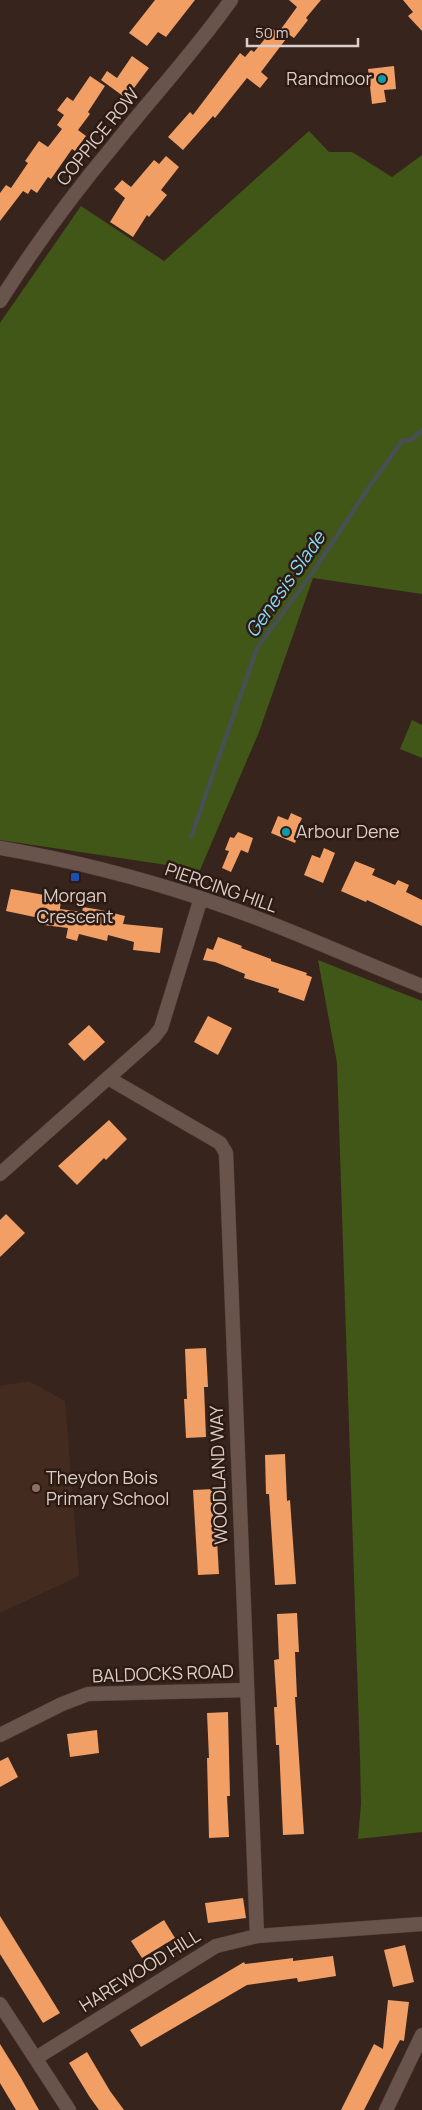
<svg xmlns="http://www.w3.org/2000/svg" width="422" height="2110" viewBox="0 0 422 2110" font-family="Manrope,sans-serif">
<rect width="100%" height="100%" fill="#37241d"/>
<polygon fill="#442b20" points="29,1381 65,1401 79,1576 0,1613 0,1386"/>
<g fill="#415717">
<polygon points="309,131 329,152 352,152 392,177 422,155 422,594 313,578 259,732 200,870 0,840 0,323 81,206 164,261"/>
<polygon points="412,720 422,725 422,758 400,749"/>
<polygon points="318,960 422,1001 422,1832 358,1839 361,1804 360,1758 337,1063"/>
</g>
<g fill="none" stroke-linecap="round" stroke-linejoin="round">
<polyline stroke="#484f52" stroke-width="4.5" points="191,837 257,648 313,572 367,490 402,441 411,440 422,430"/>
</g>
<g fill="#f19f65">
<polygon points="155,0 195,0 166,37 158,32 147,46 129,33"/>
<polygon points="289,0 321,0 306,18 308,20 294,38 281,29 297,7"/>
<polygon points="403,0 422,0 422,31 408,16 413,12"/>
<polygon points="273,29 286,39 261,72 268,78 260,88 247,78 215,118 213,116 183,150 168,137 190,112 193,115 240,53 245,57 251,50 254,52"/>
<polygon points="132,56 149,68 131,92 127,90 123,96 101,80 107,71 117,78"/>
<polygon points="394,66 396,89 384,90 386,102 372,104 368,69"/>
<polygon points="90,76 105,86 88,112 90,114 78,130 86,136 75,151 72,149 51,179 48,177 37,193 31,189 28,194 23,191 0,221 0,193 6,185 11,188 28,163 25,161 39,141 48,147 62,129 57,125 64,115 57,110 67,97 73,101"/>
<polygon points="166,156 179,167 161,190 167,195 149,217 147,215 133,237 110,222 125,198 114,189 122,180 131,187 154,160 159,164"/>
<polygon points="291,813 302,818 298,827 301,828 295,843 271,833 278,816 288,820"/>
<polygon points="238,832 253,838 248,853 241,850 231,872 222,868 229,851 225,850 230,837 234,838"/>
<polygon points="324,848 335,853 323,883 304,875 312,855 320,858"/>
<polygon points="355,861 375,869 372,875 395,885 398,880 409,885 406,892 422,900 422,926 367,900 366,902 341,891"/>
<polygon points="11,889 61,898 60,909 82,912 83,907 101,910 125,916 123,924 163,928 160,953 133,950 134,942 108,935 107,941 79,934 77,941 66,938 68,928 44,925 44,919 6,911"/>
<polygon points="218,937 242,946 241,948 271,959 271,961 307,973 306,975 312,977 304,1001 278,992 279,989 244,978 245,974 215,962 203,960 207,948 213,950"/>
<polygon points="208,1016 232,1028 218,1055 194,1042"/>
<polygon points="89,1025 105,1042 84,1061 68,1044"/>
<polygon points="109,1120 127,1139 106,1160 104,1158 77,1185 58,1166"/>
<polygon points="6,1214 25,1233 0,1257 0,1220"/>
<polygon points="206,1348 208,1387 204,1387 206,1437 186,1438 184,1399 187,1399 185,1349"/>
<polygon points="285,1454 287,1501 290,1500 296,1584 275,1585 269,1494 266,1494 265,1455"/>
<polygon points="214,1489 219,1574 198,1575 193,1490"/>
<polygon points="297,1613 299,1652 295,1652 297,1697 295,1697 304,1834 283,1835 279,1745 276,1745 274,1707 277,1707 274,1660 279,1659 277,1614"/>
<polygon points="228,1712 230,1796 227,1796 229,1837 209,1838 207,1758 209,1758 207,1713"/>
<polygon points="97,1730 99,1753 70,1757 67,1734"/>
<polygon points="8,1757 18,1777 0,1787 0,1761"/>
<polygon points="243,1898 246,1918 208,1923 205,1903"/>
<polygon points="0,1916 60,2013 43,2023 0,1954"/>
<polygon points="164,1920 175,1938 142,1958 131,1941"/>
<polygon points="405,1945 414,1982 393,1987 384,1950"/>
<polygon points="333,1956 336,1976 298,1982 297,1978 247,1985 141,2047 130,2030 244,1962 245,1964 293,1958 293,1961"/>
<polygon points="388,2000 409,2002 404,2041 400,2040 364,2110 341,2110 374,2044 383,2049"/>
<polygon points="0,2044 21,2078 39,2110 16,2110 0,2083"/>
<polygon points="87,2052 110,2091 124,2110 99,2110 89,2096 69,2063"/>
</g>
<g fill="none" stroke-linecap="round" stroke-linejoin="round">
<defs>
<g id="minor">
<polyline points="108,1078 220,1143 226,1153 257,1936"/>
<polyline points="0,1174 154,1037 161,1028 201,898"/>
<polyline points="0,1735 62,1704 88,1694 247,1690"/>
<polyline points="0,2004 69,2110"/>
<polyline points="36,2058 216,1946 257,1936 422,1924"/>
<polyline points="386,2110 422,2035"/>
</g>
<path id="tertiary" d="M 0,848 C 69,860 137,877 203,899 C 277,923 349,957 422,986"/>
<path id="secondary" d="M 0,301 C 34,247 73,194 114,145 C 153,96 195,51 231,0"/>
</defs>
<use href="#minor" stroke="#4f3f39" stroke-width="15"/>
<use href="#tertiary" stroke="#4f3f39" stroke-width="15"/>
<use href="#secondary" stroke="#4f3f39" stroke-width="15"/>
<use href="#minor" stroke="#69544b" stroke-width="14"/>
<use href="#tertiary" stroke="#69544b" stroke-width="14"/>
<use href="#secondary" stroke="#69544b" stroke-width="14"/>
</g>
<g fill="#0f9aa8" stroke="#2d1b13" stroke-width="2">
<circle cx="382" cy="79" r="5"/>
<circle cx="286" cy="832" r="5"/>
</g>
<rect fill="#1a4fb4" stroke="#2d1b13" stroke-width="2" x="70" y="872" width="10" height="10" rx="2.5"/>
<circle fill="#8d6e63" stroke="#2d1b13" stroke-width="2" cx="36" cy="1488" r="5"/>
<g text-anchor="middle" stroke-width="5" stroke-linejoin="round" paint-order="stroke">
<g font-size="18" fill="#dbcec9" stroke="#2d1b13" text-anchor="start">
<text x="372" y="85" text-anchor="end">Randmoor</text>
<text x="296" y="838">Arbour Dene</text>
<text x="75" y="902" text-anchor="middle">Morgan<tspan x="75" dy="21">Crescent</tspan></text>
<text x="46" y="1484">Theydon Bois<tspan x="46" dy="21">Primary School</tspan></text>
</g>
<g font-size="18" fill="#dbcec9" stroke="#2d1b13">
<text transform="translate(98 137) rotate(-51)" y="6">COPPICE ROW</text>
<text transform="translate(221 888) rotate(19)" y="6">PIERCING HILL</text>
<text transform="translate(219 1475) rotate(-92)" y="6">WOODLAND WAY</text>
<text transform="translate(163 1674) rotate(-2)" y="6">BALDOCKS ROAD</text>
<text transform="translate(140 1971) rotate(-32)" y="6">HAREWOOD HILL</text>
</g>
<g font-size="19" font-style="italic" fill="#83d9f5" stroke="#2d1b13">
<text transform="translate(285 584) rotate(-55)" y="7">Genesis Slade</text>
</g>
</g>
<path d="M247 38v8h111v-8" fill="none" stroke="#dbcec9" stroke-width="2.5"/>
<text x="255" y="38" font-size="15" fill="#dbcec9" stroke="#2d1b13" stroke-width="4" paint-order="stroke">50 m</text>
</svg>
